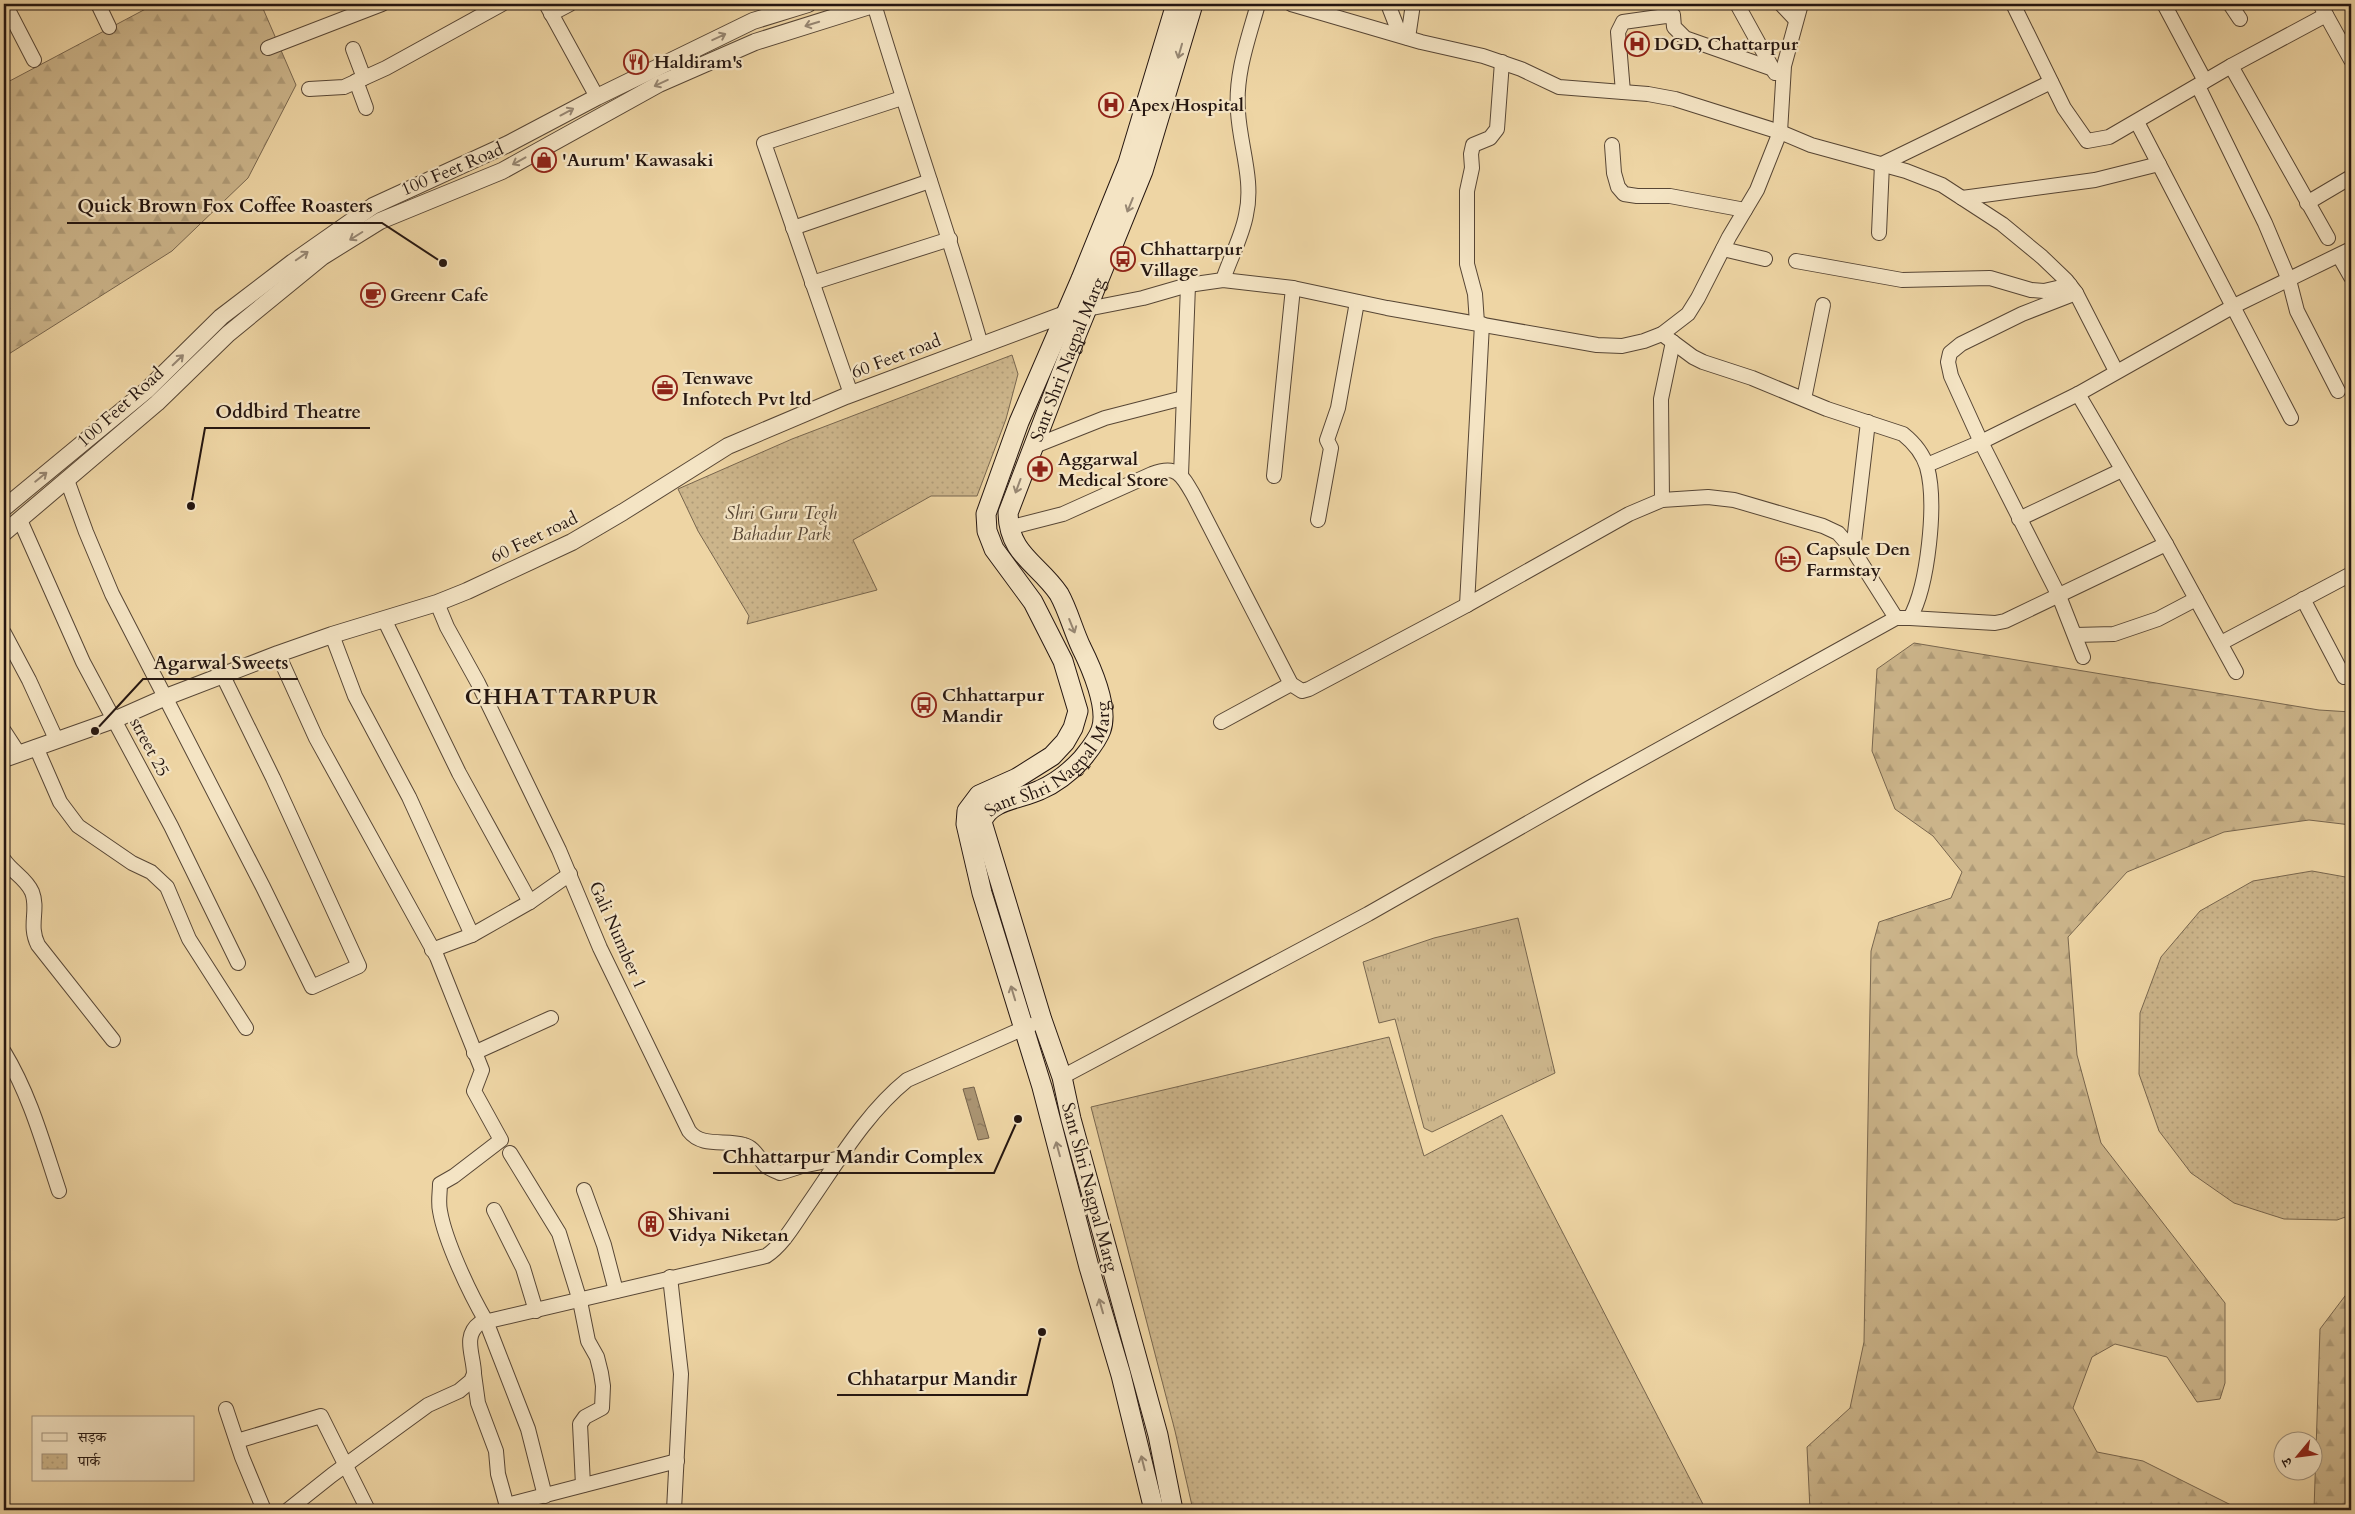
<svg xmlns="http://www.w3.org/2000/svg" width="2355" height="1514" viewBox="0 0 2355 1514" font-family="Cardo,'Noto Serif Devanagari',serif">
<defs>
<pattern id="grass-tufts" width="24" height="20" patternUnits="userSpaceOnUse" patternTransform="scale(1.25)"><rect width="24" height="20" fill="#ccb58b"/><path d="M3 7l-1-3M5 7V3M7 7l1-3M15 17l-1-3M17 17v-4M19 17l1-3" fill="none" stroke="#af9b77"/></pattern>
<pattern id="forest-firs" width="22" height="20" patternUnits="userSpaceOnUse" patternTransform="scale(1.25)"><rect width="22" height="20" fill="#ccb58b"/><path d="M5 1l3.5 6h-7zM16 11l3.5 6h-7z" fill="#af9b77"/></pattern>
<pattern id="park-dots" width="8" height="8" patternUnits="userSpaceOnUse" patternTransform="scale(1.25)"><rect width="8" height="8" fill="#ccb58b"/><path d="M2 2h.1M6 6h.1" fill="none" stroke="#af9b77" stroke-width="1.8" stroke-linecap="round"/></pattern>
<pattern id="water-ripples" width="26" height="14" patternUnits="userSpaceOnUse" patternTransform="scale(1.25)"><rect width="26" height="14" fill="#aa9472"/><path d="M2 4q2-2 4 0t4 0M15 11q2-2 4 0t4 0" fill="none" stroke="#8a785c"/></pattern>
</defs>
<rect width="100%" height="100%" fill="#eed5a4"/>
<filter id="stains"><feTurbulence type="fractalNoise" baseFrequency=".004" numOctaves="4"/><feColorMatrix values="0 0 0 0 .2 0 0 0 0 .09 0 0 0 0 .02 0 0 0 .5 -.17"/></filter>
<radialGradient id="worn" r=".72"><stop offset=".6" stop-color="#630" stop-opacity="0"/><stop offset="1" stop-color="#630" stop-opacity=".3"/></radialGradient>
<polygon fill="url(#grass-tufts)" stroke="#78664e" points="1518,918 1555,1073 1432,1132 1424,1128 1395,1019 1379,1023 1363,962 1434,938"/>
<g fill="url(#forest-firs)" stroke="#78664e">
<polygon points="155,4 261,4 296,85 248,178 172,251 4,357 4,84"/>
<polygon points="1914,643 2319,710 2351,712 2351,825 2309,820 2224,832 2127,872 2068,937 2077,1055 2101,1143 2225,1303 2225,1383 2220,1399 2197,1402 2167,1357 2115,1344 2092,1357 2073,1408 2097,1452 2143,1461 2241,1510 1810,1510 1807,1447 1850,1408 1864,1342 1871,951 1879,922 1951,898 1962,872 1933,836 1895,809 1872,751 1877,669"/>
<polygon points="2351,1288 2351,1510 2314,1510 2320,1329"/>
</g>
<g fill="url(#park-dots)" stroke="#78664e">
<polygon points="1012,355 1018,374 1006,419 977,496 931,496 853,540 877,590 747,624 749,616 698,531 678,489 792,439"/>
<polygon points="2312,871 2351,878 2351,1215 2337,1220 2284,1219 2234,1203 2191,1173 2159,1131 2139,1074 2140,1013 2161,957 2200,911 2253,881"/>
<polygon points="1389,1037 1424,1156 1502,1115 1706,1510 1193,1510 1175,1431 1091,1107"/>
</g>
<polygon fill="url(#water-ripples)" stroke="#75624b" points="974,1087 989,1138 978,1140 963,1089"/>
<g fill="none" stroke-linecap="round" stroke-linejoin="round">
<defs>
<g id="minor">
<polyline points="5,4 34,60"/>
<polyline points="98,4 109,27"/>
<polyline points="546,4 597,97"/>
<path d="M 874,4 C 908,118 948,230 981,345"/>
<polyline points="1291,4 1421,42 1483,56 1521,69 1559,87 1648,94 1675,99 1780,132 1811,145 1906,171 1942,185 2002,224 2042,257 2066,280 2076,293 2116,371"/>
<polyline points="1388,4 1400,35"/>
<polyline points="1737,4 1775,73"/>
<polyline points="1781,4 1796,20"/>
<polyline points="2013,4 2064,108 2087,141 2109,137 2231,66 2326,15"/>
<polyline points="2164,4 2205,81"/>
<polyline points="2230,4 2240,19"/>
<polyline points="2320,4 2351,60"/>
<polyline points="551,14 570,4"/>
<polyline points="1408,38 1413,4"/>
<polyline points="268,48 382,4"/>
<polyline points="353,49 364,78"/>
<polyline points="2231,66 2328,238"/>
<polyline points="356,81 366,108"/>
<polyline points="2198,86 2265,223 2289,280 2297,311 2338,391"/>
<polyline points="309,89 344,87 386,68 502,4"/>
<polyline points="1623,92 1618,32 1623,22 1673,15 1674,27 1685,38 1773,69"/>
<polyline points="2137,122 2291,418"/>
<polyline points="1612,145 1614,173 1618,187 1624,194 1637,196 1670,196 1745,210"/>
<polyline points="1962,198 2095,180 2159,164"/>
<polyline points="2307,203 2351,177"/>
<polyline points="793,228 930,181"/>
<polyline points="1879,233 1882,164 2051,82"/>
<polyline points="1723,249 1765,259"/>
<polyline points="2339,256 2351,277"/>
<polyline points="1796,261 1902,280 1990,278 2031,290 2044,291 2070,285"/>
<path d="M 1223,280 C 1230,258 1242,237 1246,215 C 1254,181 1240,146 1238,112 C 1235,74 1248,40 1258,4"/>
<polyline points="812,283 950,239"/>
<polyline points="2076,293 2022,314 1961,344 1950,353 1948,362 1951,376 1981,442 2059,596 2083,657"/>
<polyline points="1087,309 1143,298 1188,285 1223,280 1293,288 1387,308 1597,345 1622,346 1644,341 1662,334 1688,314 1698,298 1729,237 1757,190 1780,132 1784,66 1801,4"/>
<polyline points="1477,323 1475,294 1467,264 1467,191 1472,168 1471,154 1473,145 1490,138 1497,129 1502,62"/>
<polyline points="851,394 764,143 902,98"/>
<polyline points="2078,394 2166,544 2236,672"/>
<polyline points="1804,399 1823,305"/>
<polyline points="1032,447 1105,418 1183,398"/>
<polyline points="1927,465 1981,442 2078,394 2234,306 2351,249"/>
<polyline points="1181,475 1188,285"/>
<polyline points="1274,476 1293,288"/>
<polyline points="67,480 86,532 112,594 263,887 312,987 359,966 273,778 223,676"/>
<polyline points="1662,500 1661,399 1673,342"/>
<polyline points="2019,519 2122,470"/>
<polyline points="20,520 83,662 171,826 238,963"/>
<polyline points="1318,520 1331,448 1327,440 1338,408 1357,302"/>
<path d="M 1008,528 L 1063,514 L 1152,474 C 1177,464 1182,475 1194,496 L 1291,684 L 1302,691 L 1309,689 L 1467,605 L 1629,514 L 1662,500 L 1708,497 L 1734,500 L 1823,526 L 1838,533 L 1853,550 L 1896,618"/>
<polyline points="1853,550 1868,422"/>
<polyline points="2303,599 2344,677"/>
<path d="M 437,603 L 447,627 L 478,683 L 559,850 L 600,948 L 689,1131 C 702,1148 726,1139 744,1145 C 755,1148 758,1158 766,1166 C 770,1169 776,1171 780,1173 L 802,1166 L 841,1158"/>
<polyline points="1467,605 1482,324"/>
<polyline points="1910,618 1995,623 2005,621 2166,544"/>
<polyline points="384,619 459,773 530,902"/>
<polyline points="4,633 29,680 56,739"/>
<polyline points="332,635 355,696 409,797 472,935"/>
<polyline points="2075,635 2114,634 2158,619 2196,599"/>
<polyline points="2221,643 2351,574"/>
<path d="M 278,654 L 316,738 L 437,957 L 482,1070 L 474,1091 L 501,1140 L 454,1176 L 440,1184 C 440,1192 438,1202 440,1211 C 445,1241 470,1294 486,1321 L 528,1429 L 545,1496"/>
<polyline points="1221,722 1291,684"/>
<polyline points="4,731 19,754"/>
<polyline points="36,747 60,802 78,826 132,863 151,872 167,887 189,939 246,1028"/>
<path d="M 4,860 C 12,872 26,878 32,892 C 39,910 28,925 38,945 L 113,1040"/>
<polyline points="432,950 472,935 530,902 570,874"/>
<path d="M 4,1052 C 30,1095 43,1143 59,1191"/>
<polyline points="474,1053 551,1018"/>
<path d="M 1062,1077 L 1368,914 L 1591,787 L 1896,618 L 1910,618 C 1928,586 1937,503 1927,467 C 1923,454 1913,442 1903,434 L 1827,409 L 1752,378 L 1703,362 L 1693,357 L 1662,334"/>
<polyline points="510,1153 559,1233 580,1301 588,1341 597,1357 601,1373 603,1386 602,1408 585,1417 580,1424 583,1485"/>
<polyline points="584,1190 604,1245 616,1291"/>
<polyline points="494,1210 523,1268 536,1311"/>
<polyline points="670,1277 681,1374 674,1510"/>
<polyline points="474,1374 478,1403 496,1451 498,1474 508,1510"/>
<polyline points="226,1409 242,1457 264,1510"/>
<polyline points="237,1441 321,1416 368,1510"/>
<polyline points="507,1505 677,1461"/>
<path d="M 288,1510 L 332,1475 L 428,1405 L 459,1391 L 471,1381 L 474,1374 C 474,1356 462,1336 480,1323 L 766,1256 C 784,1244 795,1223 807,1206 C 837,1163 866,1113 907,1080 L 1031,1025"/>
</g>
<g id="tertiary">
<polyline points="4,508 147,390 221,317 293,262 373,206 508,144 597,97 753,21 808,4"/>
<polyline points="4,533 157,403 228,334 322,257 380,221 502,171 659,84 755,42 876,4"/>
<polyline points="4,759 114,720 166,697 278,654 332,635 437,603 467,591 572,542 623,512 728,446 846,396 1065,314 1075,312"/>
</g>
<g id="secondary">
<polyline points="1154,1510 1121,1375 1089,1267 1042,1087 982,893 966,824 967,811 979,795 1017,778 1052,756 1065,742 1073,728 1078,711 1063,661 1033,602 994,549 987,531 986,514 1019,422 1081,279 1128,163 1176,4"/>
<path id="s1" d="M 1173,1510 L 1158,1435 L 1071,1119 L 1062,1077 L 1042,1020 L 982,822 C 989,800 1021,799 1040,790 C 1056,783 1069,773 1082,759 C 1089,750 1097,741 1101,730 C 1109,708 1091,667 1081,647 C 1073,630 1068,610 1059,594 C 1038,563 1009,555 1008,513 L 1077,333 L 1143,171 L 1193,4"/>
</g>
</defs>
<use href="#minor" stroke="#574635" stroke-width="16"/>
<use href="#tertiary" stroke="#574635" stroke-width="18"/>
<use href="#secondary" stroke="#251610" stroke-width="21"/>
<use href="#minor" stroke="#f4e4c4" stroke-width="14"/>
<use href="#tertiary" stroke="#f4e4c4" stroke-width="16"/>
<use href="#secondary" stroke="#f4e4c4" stroke-width="19"/>
</g>
<defs><path id="oneway-shaft" d="M-6 0H5M1.5-3L5.5 0L1.5 3" fill="none" stroke-width="1.6" stroke-linecap="round" stroke-linejoin="round" transform="scale(1.25)"/></defs>
<g stroke="#978773">
<use href="#oneway-shaft" transform="translate(812 24) rotate(163)"/>
<use href="#oneway-shaft" transform="translate(719 37) rotate(-25)"/>
<use href="#oneway-shaft" transform="translate(1180 51) rotate(106)"/>
<use href="#oneway-shaft" transform="translate(661 83) rotate(155)"/>
<use href="#oneway-shaft" transform="translate(567 112) rotate(-28)"/>
<use href="#oneway-shaft" transform="translate(519 161) rotate(151)"/>
<use href="#oneway-shaft" transform="translate(1130 205) rotate(112)"/>
<use href="#oneway-shaft" transform="translate(356 236) rotate(148)"/>
<use href="#oneway-shaft" transform="translate(302 256) rotate(-35)"/>
<use href="#oneway-shaft" transform="translate(178 360) rotate(-44)"/>
<use href="#oneway-shaft" transform="translate(41 477) rotate(-39)"/>
<use href="#oneway-shaft" transform="translate(1018 486) rotate(110)"/>
<use href="#oneway-shaft" transform="translate(1072 626) rotate(68)"/>
<use href="#oneway-shaft" transform="translate(1013 993) rotate(-107)"/>
<use href="#oneway-shaft" transform="translate(1058 1149) rotate(-105)"/>
<use href="#oneway-shaft" transform="translate(1101 1306) rotate(-106)"/>
<use href="#oneway-shaft" transform="translate(1143 1463) rotate(-104)"/>
</g>
<defs>
<symbol id="hospital-ring" viewBox="-11 -11 22 22"><circle r="9.5" fill="#f4e4c4" stroke="#8f2418" stroke-width="1.5"/><path d="M-5-5h3v3.5h4V-5h3V5h-3V1.5h-4V5h-3Z" fill="#8f2418"/></symbol>
<symbol id="restaurant-ring" viewBox="-11 -11 22 22"><circle r="9.5" fill="#f4e4c4" stroke="#8f2418" stroke-width="1.5"/><path d="M-5-6h1v4h1v-4h1v4h1v-4h1v5L-1.5 .5V6h-2V.5L-5-1ZM5-6V6H3V1.5H1.5Q1.5-4 5-6Z" fill="#8f2418"/></symbol>
<symbol id="shop-ring" viewBox="-11 -11 22 22"><circle r="9.5" fill="#f4e4c4" stroke="#8f2418" stroke-width="1.5"/><path d="M-5-2.5h2.3a2.7 3.5 0 0 1 5.4 0H5L5.5 6h-11ZM-1.5-2.5h3a1.5 2.3 0 0 0-3 0Z" fill="#8f2418"/></symbol>
<symbol id="bus-ring" viewBox="-11 -11 22 22"><circle r="9.5" fill="#f4e4c4" stroke="#8f2418" stroke-width="1.5"/><path d="M-5-6H5V4H4V6H2V4H-2V6H-4V4H-5ZM-3.5-4V0h7V-4ZM-3.5 1.2v1.5H-2V1.2ZM2 1.2v1.5H3.5V1.2Z" fill="#8f2418"/></symbol>
<symbol id="cafe-ring" viewBox="-11 -11 22 22"><circle r="9.5" fill="#f4e4c4" stroke="#8f2418" stroke-width="1.5"/><path d="M-5.5-4.5H6V0H3Q3 3.5 0 3.5H-2.5Q-5.5 3.5-5.5 0ZM3-3.2v2h1.7v-2ZM-6 4.5H4V6H-6Z" fill="#8f2418"/></symbol>
<symbol id="office-ring" viewBox="-11 -11 22 22"><circle r="9.5" fill="#f4e4c4" stroke="#8f2418" stroke-width="1.5"/><path d="M-6-3h4V-5.5h4V-3h4V5H-6ZM-1-4.5V-3h2v-1.5ZM-6 0V1H6V0Z" fill="#8f2418"/></symbol>
<symbol id="pharmacy-ring" viewBox="-11 -11 22 22"><circle r="9.5" fill="#f4e4c4" stroke="#8f2418" stroke-width="1.5"/><path d="M-2-6h4v4h4v4h-4v4h-4v-4h-4v-4h4Z" fill="#8f2418"/></symbol>
<symbol id="hotel-ring" viewBox="-11 -11 22 22"><circle r="9.5" fill="#f4e4c4" stroke="#8f2418" stroke-width="1.5"/><path d="M-6-4.5h1.5V1H6V5H4.5V3h-9V5H-6ZM-4 0a1.8 1.8 0 1 1 3.6 0ZM.5 0V-2.5h3Q6-2.5 6 0Z" fill="#8f2418"/></symbol>
<symbol id="building-ring" viewBox="-11 -11 22 22"><circle r="9.5" fill="#f4e4c4" stroke="#8f2418" stroke-width="1.5"/><path d="M-4-6H4V6H1V3H-1V6H-4ZM-2.5-4.3h1.7v1.8h-1.7ZM.8-4.3h1.7v1.8H.8ZM-2.5-1h1.7V.8h-1.7ZM.8-1h1.7V.8H.8Z" fill="#8f2418"/></symbol>
</defs>
<g fill-rule="evenodd">
<use href="#hospital-ring" x="1623" y="30" width="28" height="28"/>
<use href="#restaurant-ring" x="622" y="48" width="28" height="28"/>
<use href="#hospital-ring" x="1097" y="91" width="28" height="28"/>
<use href="#shop-ring" x="530" y="146" width="28" height="28"/>
<use href="#bus-ring" x="1109" y="245" width="28" height="28"/>
<use href="#cafe-ring" x="359" y="281" width="28" height="28"/>
<use href="#office-ring" x="651" y="374" width="28" height="28"/>
<use href="#pharmacy-ring" x="1026" y="455" width="28" height="28"/>
<use href="#hotel-ring" x="1774" y="545" width="28" height="28"/>
<use href="#bus-ring" x="910" y="691" width="28" height="28"/>
<use href="#building-ring" x="637" y="1210" width="28" height="28"/>
</g>
<g text-anchor="middle" stroke-width="4.5" stroke-linejoin="round" paint-order="stroke">
<g font-size="18" font-weight="bold" fill="#251610" stroke="#f4e4c4" text-anchor="start">
<text x="1654" y="50">DGD, Chattarpur</text>
<text x="654" y="68">Haldiram's</text>
<text x="1128" y="111">Apex Hospital</text>
<text x="562" y="166">'Aurum' Kawasaki</text>
<text x="1140" y="255">Chhattarpur<tspan x="1140" dy="21">Village</tspan></text>
<text x="390" y="301">Greenr Cafe</text>
<text x="682" y="384">Tenwave<tspan x="682" dy="21">Infotech Pvt ltd</tspan></text>
<text x="1058" y="465">Aggarwal<tspan x="1058" dy="21">Medical Store</tspan></text>
<text x="1806" y="555">Capsule Den<tspan x="1806" dy="21">Farmstay</tspan></text>
<text x="942" y="701">Chhattarpur<tspan x="942" dy="21">Mandir</tspan></text>
<text x="668" y="1220">Shivani<tspan x="668" dy="21">Vidya Niketan</tspan></text>
</g>
<g font-size="18" fill="#251610" stroke="#f4e4c4">
<text transform="translate(452 169) rotate(-23)" y="6">100 Feet Road</text>
<text transform="translate(896 356) rotate(-21)" y="6">60 Feet road</text>
<text dy="6" stroke="none"><textPath href="#s1" startOffset="1278">Sant Shri Nagpal Marg</textPath></text>
<text transform="translate(120 407) rotate(-42)" y="6">100 Feet Road</text>
<text transform="translate(534 537) rotate(-26)" y="6">60 Feet road</text>
<text transform="translate(150 747) rotate(62)" y="6">street 25</text>
<text dy="6" stroke="none"><textPath href="#s1" startOffset="812">Sant Shri Nagpal Marg</textPath></text>
<text transform="translate(618 935) rotate(66)" y="6">Gali Number 1</text>
<text transform="translate(1090 1187) rotate(75)" y="6">Sant Shri Nagpal Marg</text>
</g>
<g font-size="18" font-style="italic" fill="#574635" stroke="#f4e4c4">
<text x="781" y="519">Shri Guru Tegh<tspan x="781" dy="21">Bahadur Park</tspan></text>
</g>
<g font-size="22" font-weight="bold" letter-spacing="1" fill="#251610" stroke="#f4e4c4">
<text x="562" y="704">CHHATTARPUR</text>
</g>
</g>
<path fill="none" stroke="#251610" stroke-width="2" d="M443 263L382 223H67M191 506L205 428H370M95 731L143 679H298M1018 1119L994 1173H713M1042 1332L1027 1395H837"/>
<g fill="#251610" stroke="#f4e4c4" stroke-width="2">
<circle cx="443" cy="263" r="5"/>
<circle cx="191" cy="506" r="5"/>
<circle cx="95" cy="731" r="5"/>
<circle cx="1018" cy="1119" r="5"/>
<circle cx="1042" cy="1332" r="5"/>
</g>
<g font-size="19" text-anchor="middle" font-weight="bold" fill="#251610" stroke="#f4e4c4" stroke-width="4.5" stroke-linejoin="round" paint-order="stroke">
<text x="225" y="212">Quick Brown Fox Coffee Roasters</text>
<text x="288" y="418">Oddbird Theatre</text>
<text x="221" y="669">Agarwal Sweets</text>
<text x="853" y="1163">Chhattarpur Mandir Complex</text>
<text x="932" y="1385">Chhatarpur Mandir</text>
</g>
<rect width="2355" height="1514" fill="none" stroke="#eed5a4" stroke-width="20"/>
<rect x="5" y="5" width="2345" height="1504" fill="none" stroke="#251610" stroke-width="2.5"/>
<rect x="10" y="10" width="2335" height="1494" fill="none" stroke="#251610"/>
<rect x="32" y="1416" width="162" height="65" fill="#f4e4c4" stroke="#a1927c"/>
<rect x="42" y="1433" width="25" height="8" fill="#f4e4c4" stroke="#a1927c"/>
<text x="78" y="1442" font-size="15" fill="#251610">सड़क</text>
<rect x="42" y="1454" width="25" height="15" fill="url(#park-dots)" stroke="#a1927c"/>
<text x="78" y="1466" font-size="15" fill="#251610">पार्क</text>
<g transform="translate(2298 1456) rotate(241)"><circle r="24" fill="#f4e4c4" stroke="#a1927c"/>
<path d="M0-4L9 19L0 12L-9 19Z" fill="#8f2418"/>
<text y="-8" font-size="14" font-weight="bold" text-anchor="middle" fill="#251610">उ</text>
</g>
<rect width="100%" height="100%" filter="url(#stains)"/>
<rect width="100%" height="100%" fill="url(#worn)"/>
</svg>
